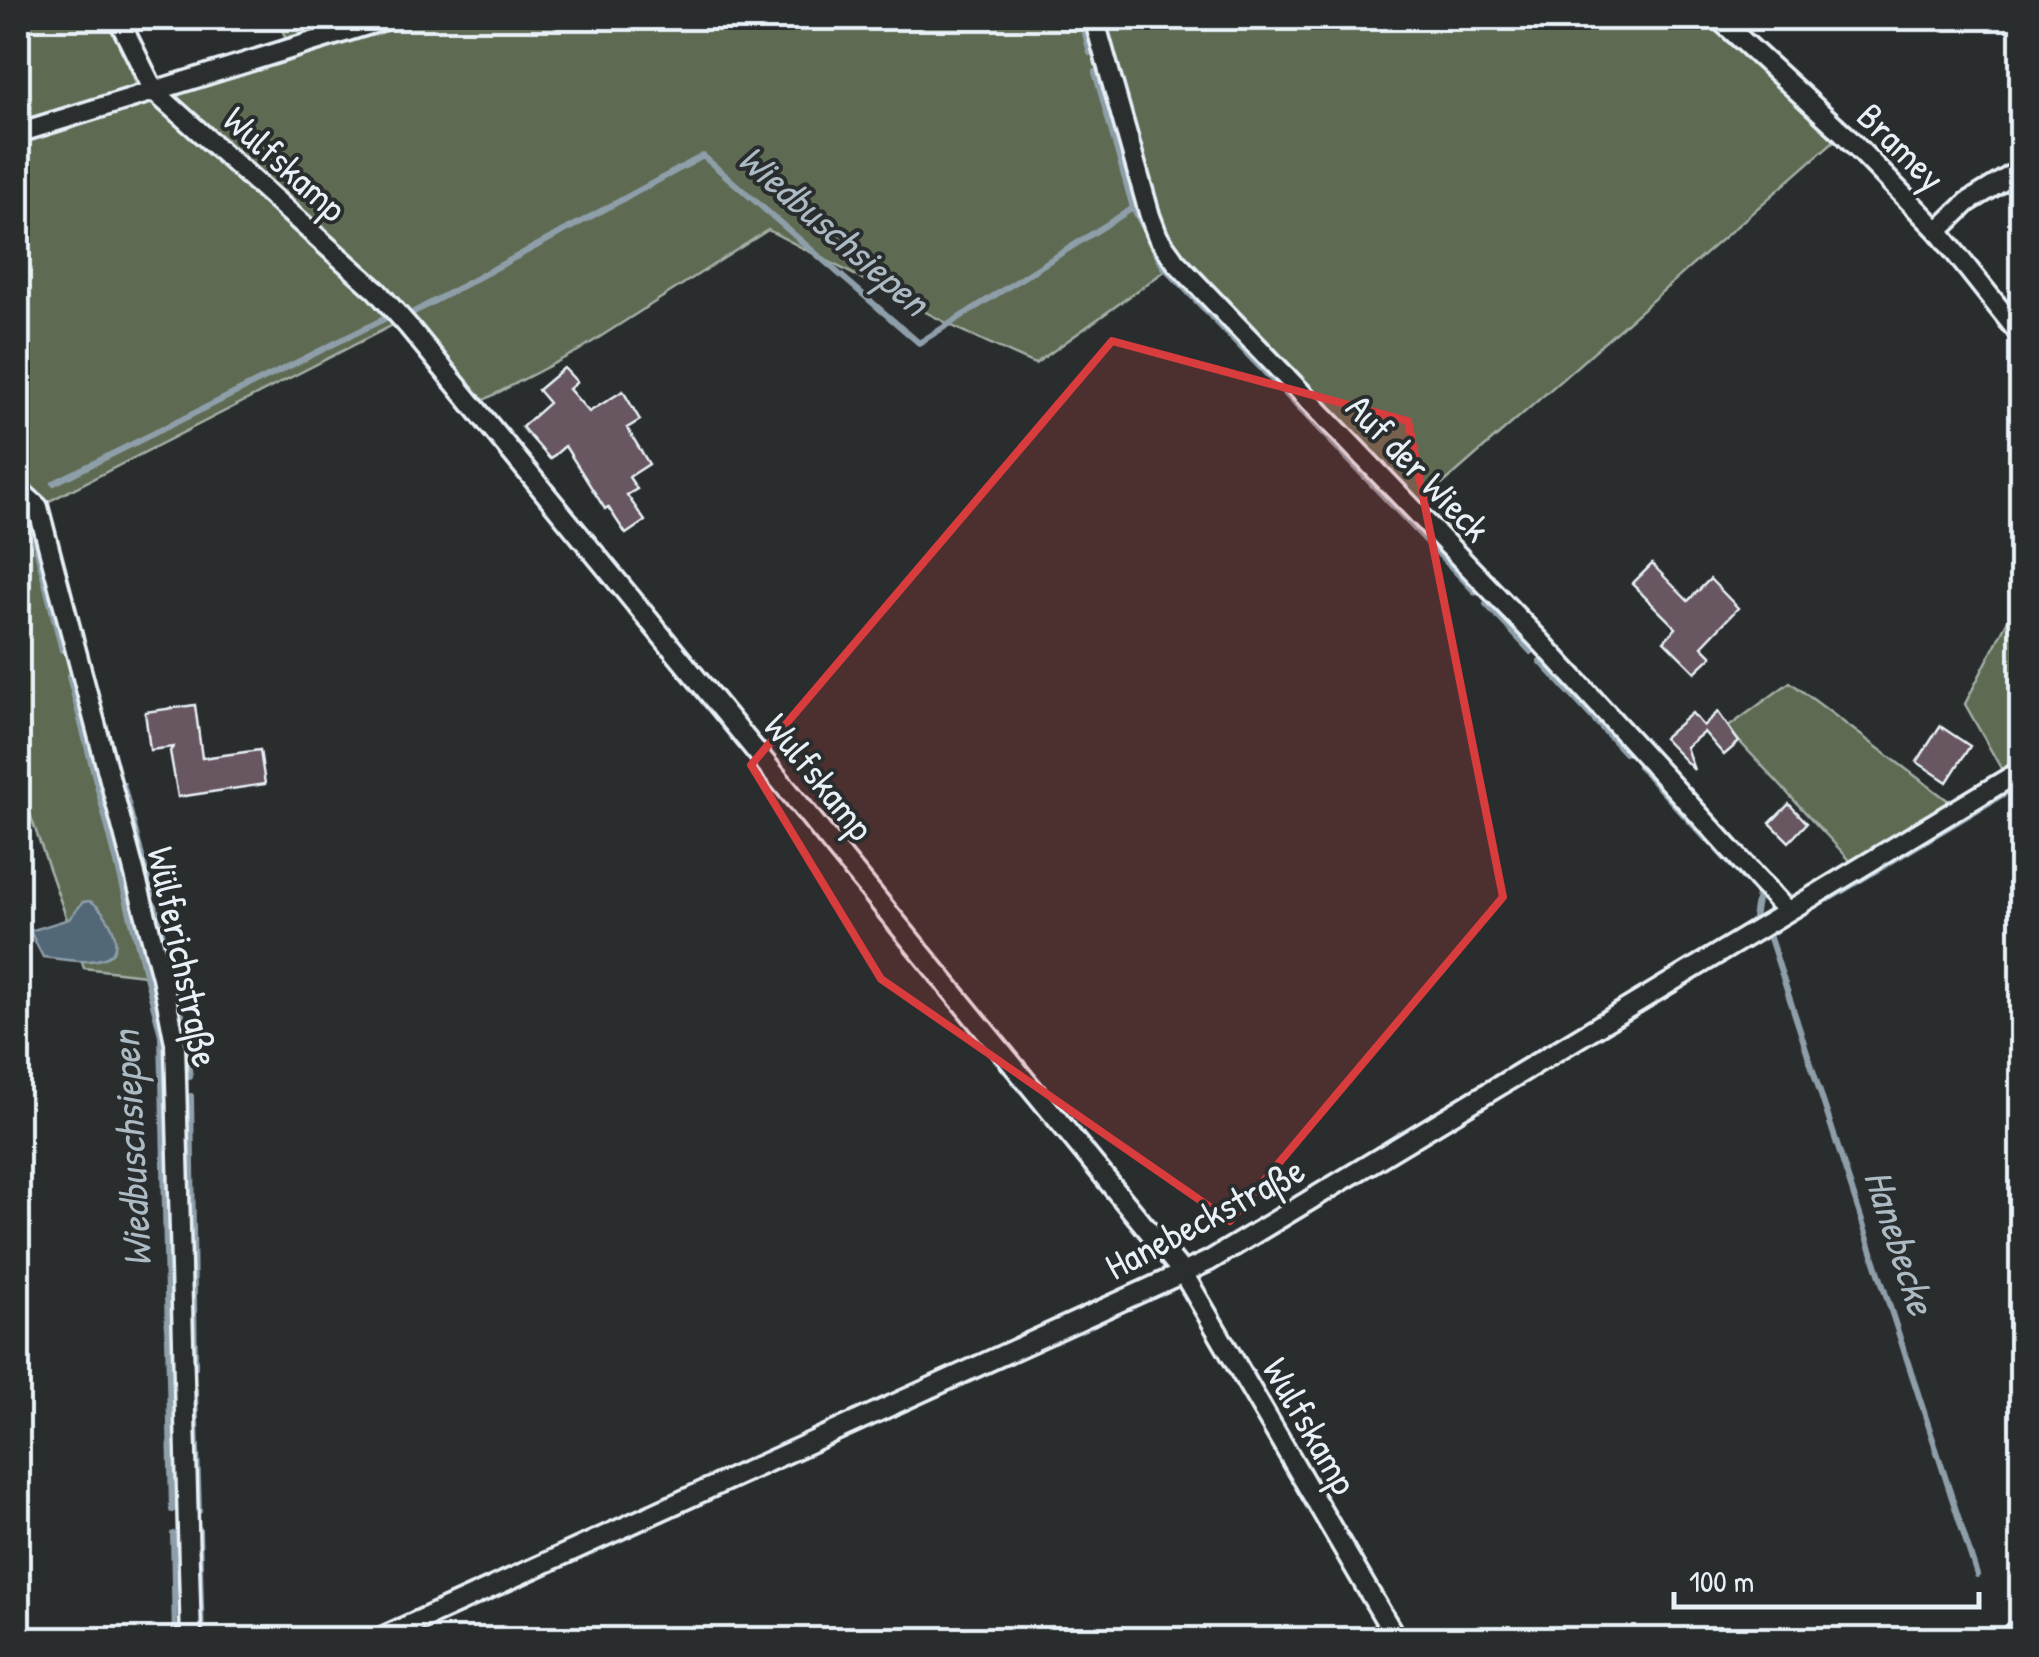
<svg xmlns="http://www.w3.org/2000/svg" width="2039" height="1657" viewBox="0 0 2039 1657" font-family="'Patrick Hand',sans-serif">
<rect width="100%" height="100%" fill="#2a2d2e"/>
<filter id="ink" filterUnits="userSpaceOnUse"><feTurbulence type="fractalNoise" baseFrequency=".01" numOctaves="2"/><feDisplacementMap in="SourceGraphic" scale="20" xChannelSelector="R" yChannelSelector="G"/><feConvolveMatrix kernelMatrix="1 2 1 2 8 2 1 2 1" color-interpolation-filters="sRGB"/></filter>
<g filter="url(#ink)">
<g fill="#5e6b53" stroke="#a3aea6" stroke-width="2.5">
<polygon points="18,18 112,18 142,101 289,48 278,18 1718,18 1843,133 1413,510 1176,263 1035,364 962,331 768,230 578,351 480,402 397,323 38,507 162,977 84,968 18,780"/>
<polygon points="2021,604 2021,770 2007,779 1965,704 2011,614"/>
<polygon points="1790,682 1958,808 1857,868 1727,728"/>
</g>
<path fill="#526876" stroke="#8e9faa" stroke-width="2.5" d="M 90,901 C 106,909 132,952 101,959 C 83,964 60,959 43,957 L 30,931 L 69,919 L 83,902 Z"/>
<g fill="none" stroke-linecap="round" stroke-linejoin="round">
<g stroke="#8e9faa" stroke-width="6">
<polyline points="1081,18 1090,53"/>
<polyline points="1095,72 1133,208 1145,230"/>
<polyline points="1154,249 1164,267 1475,592"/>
<polyline points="414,312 703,156 919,343 1133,208"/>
<polyline points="54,483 386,318"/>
<polyline points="29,519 62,650"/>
<polyline points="1486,604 1531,652"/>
<polyline points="1540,661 1625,753"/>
<polyline points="69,676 161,1035 172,1510"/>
<polyline points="1639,766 1706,839"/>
<polyline points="123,784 152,895"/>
<polyline points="1717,850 1758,894 1754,918"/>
<polyline points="1829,899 2022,783"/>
<polyline points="155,905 181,1007 190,1077"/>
<polyline points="1775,931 1769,935 1977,1575"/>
<polyline points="191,1096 195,1367"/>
<polyline points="195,1389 199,1511"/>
<polyline points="199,1529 202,1640"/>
<polyline points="173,1534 175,1640"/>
</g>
</g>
<g fill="#675660" stroke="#e8f1f8" stroke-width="2.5">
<polygon points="564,368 577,382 569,389 589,412 623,391 640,420 627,428 649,464 629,477 637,489 627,495 645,521 626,534 608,507 605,509 565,446 550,459 522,427 549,403 538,390"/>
<polygon points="1652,564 1688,601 1710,579 1738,608 1702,646 1712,656 1695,672 1664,641 1676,628 1632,584"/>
<polygon points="195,705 202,758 260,750 265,784 178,797 170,751 173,747 150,750 145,712"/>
<polygon points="1718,712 1739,742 1724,755 1704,732 1686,747 1694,770 1663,738 1692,713 1703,726"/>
<polygon points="1940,726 1970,746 1947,782 1917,762"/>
<polygon points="1789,804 1807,823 1789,842 1770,823"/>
</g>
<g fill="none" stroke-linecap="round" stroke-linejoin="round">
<defs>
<g id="minor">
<polyline points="118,18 154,91 376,290 409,327 1183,1273 1397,1640"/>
<polyline points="1094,18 1150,216 1158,237 1176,262 1542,643 1787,911"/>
<polyline points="1718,18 1843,133 1938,231 2022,337"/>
<polyline points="18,133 390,18"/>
<polyline points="1938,231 1968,202 2022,169"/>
<polyline points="18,489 38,507 162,977 175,1043 191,1640"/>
<polyline points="376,1640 1209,1261 2022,770"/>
</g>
<polyline id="trunk" points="2014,1640 2022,1633"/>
</defs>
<use href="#minor" stroke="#e8f1f8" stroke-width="25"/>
<use href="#trunk" stroke="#e8f1f8" stroke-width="35"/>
<use href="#minor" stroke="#2a2d2e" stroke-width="18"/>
<use href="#trunk" stroke="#756b52" stroke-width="28"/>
</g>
</g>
<path fill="#d83c3d" fill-opacity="0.2" stroke="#d83c3d" stroke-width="8" stroke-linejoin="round" d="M 1112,341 L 1408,421 L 1503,897 L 1230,1221 L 881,979 L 751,765 Z"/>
<g text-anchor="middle" stroke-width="8" stroke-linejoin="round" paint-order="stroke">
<g font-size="38" fill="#e8f1f8" stroke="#2a2d2e">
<text transform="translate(1901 147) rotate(45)" y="13">Bramey</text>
<text transform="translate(285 164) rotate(42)" y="13">Wulfskamp</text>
<text transform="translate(1418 468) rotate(46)" y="13">Auf der Wieck</text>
<text transform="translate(819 777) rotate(51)" y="13">Wulfskamp</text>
<text transform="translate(183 957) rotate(78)" y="13">Wülferichstraße</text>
<text transform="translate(1205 1218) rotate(-28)" y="13">Hanebeckstraße</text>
<text transform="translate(1310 1426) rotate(60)" y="13">Wulfskamp</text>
</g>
<g font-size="40" font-style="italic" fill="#acbac4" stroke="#2a2d2e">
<text transform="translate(834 230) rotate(41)" y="14">Wiedbuschsiepen</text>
<text transform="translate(131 1149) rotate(-93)" y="14">Wiedbuschsiepen</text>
<text transform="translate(1900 1242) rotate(72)" y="14">Hanebecke</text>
</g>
</g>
<rect width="2039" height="1657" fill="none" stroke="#2a2d2e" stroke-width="60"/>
<rect x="30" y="30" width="1979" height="1597" fill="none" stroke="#e8f1f8" stroke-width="4" filter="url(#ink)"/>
<path d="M1674 1592v15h305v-15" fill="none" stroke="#e8f1f8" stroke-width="5"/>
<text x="1689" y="1592" font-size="30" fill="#e8f1f8" stroke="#2a2d2e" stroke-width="8" paint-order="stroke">100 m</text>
</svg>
